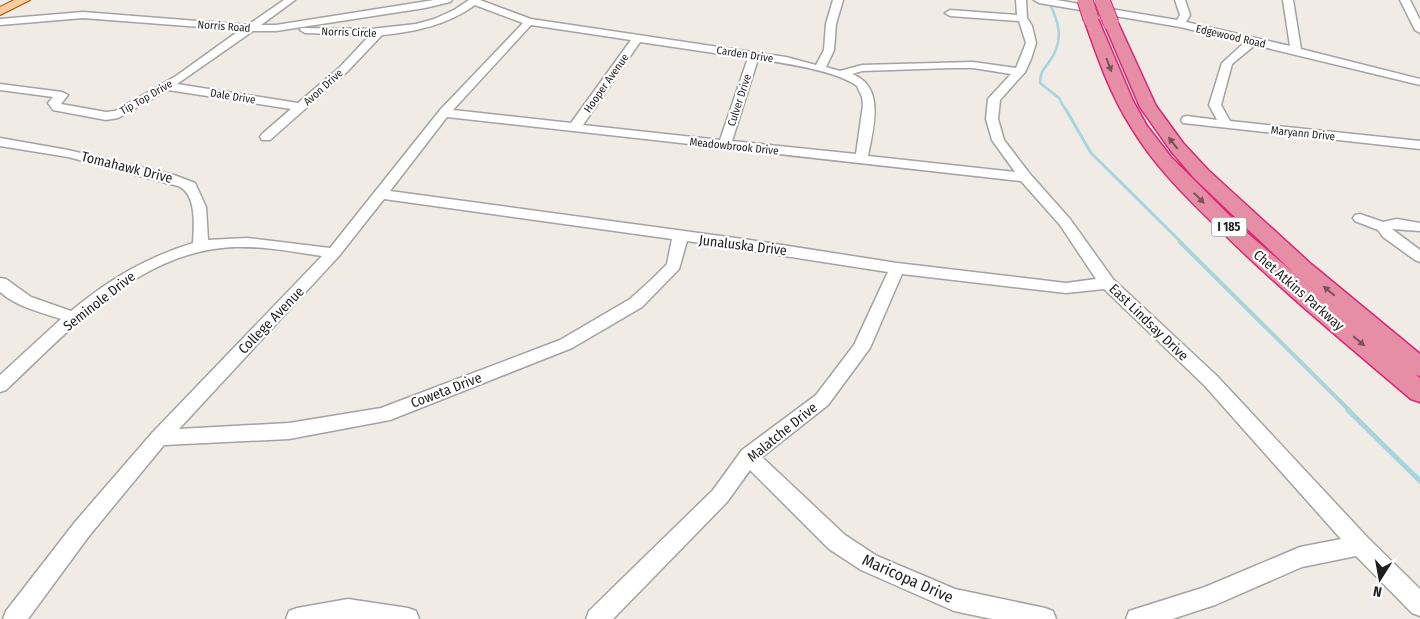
<svg xmlns="http://www.w3.org/2000/svg" width="1420" height="619" viewBox="0 0 1420 619" font-family="'Fira Sans Condensed',sans-serif">
<rect width="100%" height="100%" fill="#f0ebe5"/>
<g fill="none" stroke-linecap="round" stroke-linejoin="round">
<path stroke="#a6d5dd" stroke-width="2.5" d="M 1048,0 C 1059,22 1065,41 1049,62 C 1043,70 1040,73 1040,83 L 1059,98 L 1065,109"/>
<polyline stroke="#a6d5dd" stroke-width="3" points="1065,108 1091,153 1182,243"/>
<polyline stroke="#a6d5dd" stroke-width="4" points="1180,242 1350,411"/>
<polyline stroke="#a6d5dd" stroke-width="5" points="1348,410 1420,481"/>
<defs>
<g id="minor">
<path d="M 284,0 L 295,0 L 261,25 L 276,25 L 434,0 L 452,0 L 450,2 L 425,8 L 276,31 L 253,31 L 177,84 L 298,103 L 339,68 L 370,35 L 305,33 L 300,30 L 301,28 L 371,29 L 416,24 L 434,19 L 454,10 L 469,0 L 480,0 L 531,19 L 786,57 L 816,65 L 824,50 L 826,24 L 833,0 L 843,0 L 836,24 L 834,50 L 826,67 L 840,71 L 862,65 L 973,62 L 1016,68 L 1026,43 L 1019,21 L 950,16 L 945,13 L 950,10 L 1017,15 L 1016,0 L 1026,0 L 1027,18 L 1032,26 L 1036,43 L 1031,59 L 1025,72 L 1000,100 L 998,119 L 1004,140 L 1030,174 L 1070,219 L 1113,279 L 1217,376 L 1368,538 L 1420,589 L 1420,616 L 1412,613 L 1356,556 L 1302,567 L 1215,605 L 1172,619 L 1126,619 L 1129,611 L 1205,587 L 1300,547 L 1341,539 L 1205,386 L 1104,289 L 1066,293 L 902,274 L 870,348 L 828,405 L 762,457 L 845,535 L 877,556 L 955,589 L 1045,608 L 1053,611 L 1056,619 L 992,619 L 954,611 L 861,570 L 829,549 L 750,470 L 727,502 L 613,619 L 586,619 L 589,611 L 713,490 L 742,450 L 816,395 L 854,345 L 888,272 L 687,241 L 679,269 L 642,307 L 572,348 L 390,420 L 289,439 L 164,445 L 89,536 L 28,619 L 3,619 L 6,611 L 75,522 L 152,433 L 322,256 C 294,252 264,246 235,247 C 140,250 71,329 6,390 L 0,392 L 0,375 L 61,319 C 40,312 17,307 0,292 L 0,278 L 6,279 L 31,297 L 71,311 C 110,279 145,258 193,243 C 194,225 197,194 178,186 L 68,157 L 0,146 L 0,138 L 68,150 L 174,175 L 195,183 L 206,207 L 208,240 L 247,238 L 330,248 L 440,110 L 523,23 L 475,5 C 447,25 415,32 382,35 L 347,72 L 270,140 L 262,140 L 260,137 L 262,134 L 291,109 L 168,90 L 118,118 L 106,120 L 53,110 L 48,103 L 53,97 L 0,90 L 0,84 L 62,92 L 68,95 L 61,104 L 106,112 L 115,111 L 176,76 L 240,30 L 83,18 L 0,25 L 0,19 L 83,12 L 248,25 ZM 531,25 L 631,40 L 571,123 L 453,110 ZM 640,42 L 748,58 L 720,140 L 583,125 ZM 758,59 C 784,63 837,71 857,86 L 862,97 L 863,105 L 856,154 L 732,141 ZM 951,68 L 973,68 L 1011,74 L 988,99 L 986,119 L 992,140 L 1015,172 L 868,156 C 873,128 886,87 852,74 L 862,71 ZM 447,117 L 1021,181 L 1060,225 L 1096,279 L 1066,283 L 897,263 L 750,240 L 390,191 ZM 384,199 L 672,239 L 667,264 L 652,279 L 630,299 L 560,340 L 381,408 L 289,423 L 179,429 L 339,256 Z"/>
<polygon points="1034,0 1056,0 1177,20 1180,15 1175,0 1185,0 1190,15 1186,22 1290,46 1283,0 1293,0 1301,49 1420,79 1420,85 1255,45 1232,64 1221,105 1230,121 1420,141 1420,149 1183,123 1181,120 1183,117 1187,116 1217,120 1209,105 1222,63 1245,42 1180,27 1039,3"/>
<polygon points="1400,0 1410,0 1420,20 1420,33 1415,30"/>
<polygon points="1360,214 1383,222 1397,219 1420,223 1420,231 1392,229 1420,250 1420,262 1415,260 1383,237 1378,230 1355,221 1353,218 1355,215"/>
<polygon points="348,599 408,608 416,611 419,619 286,619 289,611 297,608"/>
</g>
<polygon id="major" points="14,0 30,0 0,15 0,7"/>
<path id="highway" d="M 1091,15 L 1098,19 L 1133,101 L 1147,126 L 1171,157 L 1246,232 L 1370,338 L 1295,274 L 1194,178 L 1171,151 L 1140,107 L 1104,23 L 1106,20 L 1116,20 L 1118,23 L 1156,106 L 1183,143 L 1208,170 L 1311,264 L 1420,354 L 1420,376 L 1416,375 L 1420,378 L 1420,402 L 1411,399 C 1344,342 1277,287 1215,225 C 1184,195 1153,164 1131,127 C 1110,94 1097,56 1084,19 Z"/>
</defs>
<use href="#minor" stroke="#a3a3a3" stroke-width="3"/>
<use href="#major" stroke="#995901" stroke-width="2"/>
<use href="#highway" stroke="#da2674" stroke-width="3"/>
<use href="#minor" fill="#fff" fill-rule="evenodd"/>
<use href="#major" fill="#fbcb9f" fill-rule="evenodd"/>
<use href="#highway" fill="#e68ea6" fill-rule="evenodd"/>
<defs>
<g id="highway-bridge">
<polyline points="1085,0 1091,19"/>
<polyline points="1102,0 1111,23"/>
</g>
</defs>
<use href="#highway-bridge" stroke="#da2674" stroke-width="17" stroke-linecap="butt"/>
<use href="#highway-bridge" stroke="#e68ea6" stroke-width="15"/>
</g>
<defs><path id="oneway-solid" d="M-6-.8H1V-3.2L6.5 0L1 3.2V.8H-6Z" transform="scale(1.25)"/></defs>
<g fill="#79515c">
<use href="#oneway-solid" transform="translate(1109 65) rotate(69)"/>
<use href="#oneway-solid" transform="translate(1173 143) rotate(-128)"/>
<use href="#oneway-solid" transform="translate(1199 198) rotate(45)"/>
<use href="#oneway-solid" transform="translate(1329 291) rotate(-140)"/>
<use href="#oneway-solid" transform="translate(1359 341) rotate(40)"/>
</g>
<g text-anchor="middle" stroke-width="4.5" stroke-linejoin="round" paint-order="stroke">
<g font-size="11" fill="#1f1f1f" stroke="#fff">
<text transform="translate(224 26) rotate(4)" y="4">Norris Road</text>
<text transform="translate(349 32) rotate(2)" y="4">Norris Circle</text>
<text transform="translate(1231 36) rotate(13)" y="4">Edgewood Road</text>
<text transform="translate(745 54) rotate(9)" y="4">Carden Drive</text>
<text transform="translate(606 83) rotate(-55)" y="4">Hooper Avenue</text>
<text transform="translate(323 87) rotate(-42)" y="4">Avon Drive</text>
<text transform="translate(233 96) rotate(9)" y="4">Dale Drive</text>
<text transform="translate(146 97) rotate(-30)" y="4">Tip Top Drive</text>
<text transform="translate(739 100) rotate(-72)" y="4">Culver Drive</text>
<text transform="translate(1303 133) rotate(6)" y="4">Maryann Drive</text>
<text transform="translate(734 146) rotate(6)" y="4">Meadowbrook Drive</text>
</g>
<rect fill="#fff" stroke="#626262" stroke-width="1" x="1211.5" y="217.5" width="35" height="19" rx="4"/>
<g font-size="12" font-weight="bold" fill="#1f1f1f">
<text x="1229" y="231">I 185</text>
</g>
<g font-size="14" fill="#1f1f1f" stroke="#fff">
<text transform="translate(127 167) rotate(14)" y="5">Tomahawk Drive</text>
<text transform="translate(743 245) rotate(7)" y="5">Junaluska Drive</text>
<text transform="translate(1299 290) rotate(41)" y="5">Chet Atkins Parkway</text>
<text transform="translate(99 301) rotate(-38)" y="5">Seminole Drive</text>
<text transform="translate(271 320) rotate(-46)" y="5">College Avenue</text>
<text transform="translate(1149 322) rotate(44)" y="5">East Lindsay Drive</text>
<text transform="translate(446 390) rotate(-21)" y="5">Coweta Drive</text>
<text transform="translate(782 432) rotate(-39)" y="5">Malatche Drive</text>
</g>
<g font-size="16" fill="#1f1f1f" stroke="#fff">
<text transform="translate(908 578) rotate(24)" y="6">Maricopa Drive</text>
</g>
</g>
<g transform="translate(1380 579) rotate(191)" stroke="#ffffff" stroke-width="4" paint-order="stroke">
<path d="M0-4L9 19L0 12L-9 19Z" fill="#1f1f1f"/>
<text y="-8" font-size="14" font-weight="bold" text-anchor="middle" fill="#1f1f1f">N</text>
</g>
</svg>
